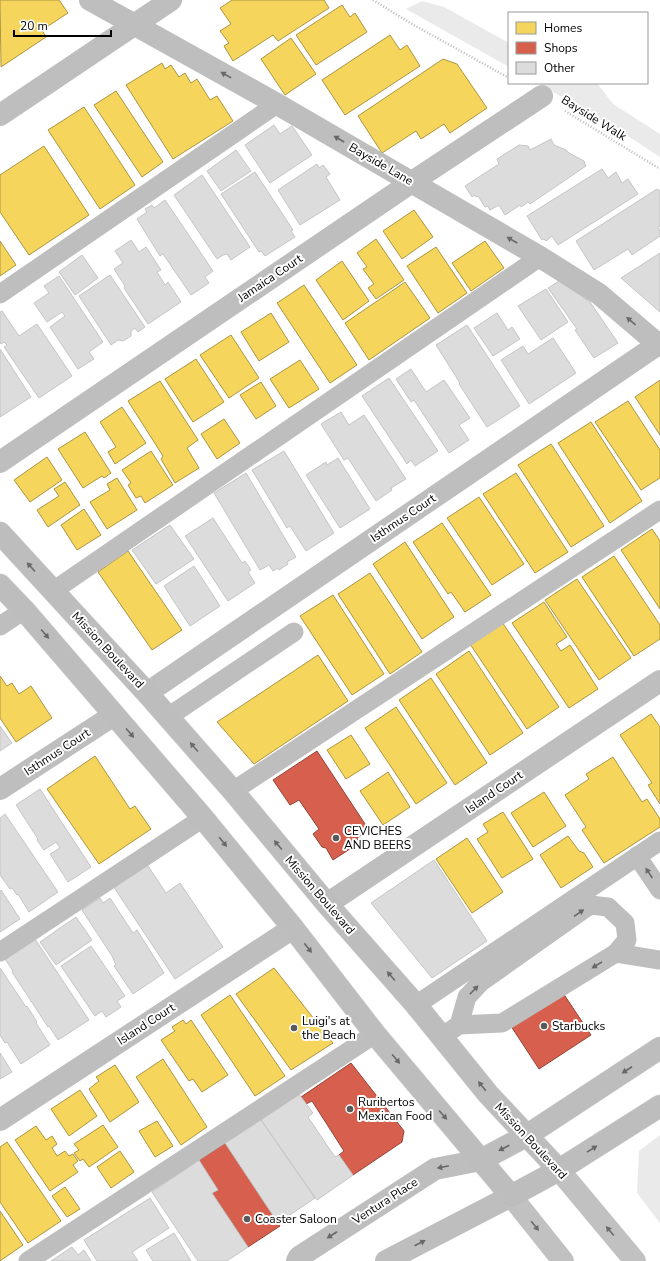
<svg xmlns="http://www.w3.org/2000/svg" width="660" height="1261" viewBox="0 0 660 1261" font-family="'Nunito Sans',sans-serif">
<rect width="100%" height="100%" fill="#fff"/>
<g fill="#eaeaea">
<polygon points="422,1 444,7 509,43 509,67 406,9"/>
<polygon points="538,83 597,83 613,104 660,134 660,157 631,138"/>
<polygon points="660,1135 660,1223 637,1193 639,1151"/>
</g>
<g fill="#f6d55c" stroke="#ac9540">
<polygon points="0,0 59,0 68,13 42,30 46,37 1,67"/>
<polygon points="232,0 324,0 329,8 278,41 273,35 233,61 224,46 229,43 220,31 231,24 220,8"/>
<polygon points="342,5 350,17 355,13 367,32 316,65 296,35"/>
<polygon points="390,35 400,50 407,45 420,66 345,115 322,80"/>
<polygon points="291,38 316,74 285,95 261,59"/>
<polygon points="443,59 457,64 487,108 450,133 444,124 421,139 416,131 382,153 358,116"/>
<polygon points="162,63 165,69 171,65 179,77 185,73 191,83 197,79 210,100 217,96 233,121 173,159 126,85"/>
<polygon points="116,91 163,162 142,177 94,105"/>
<polygon points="84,107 135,185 100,209 48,130"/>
<polygon points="44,146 89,215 29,255 0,212 0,175"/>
<polygon points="414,210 433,237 402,259 383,231"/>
<polygon points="376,239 404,280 376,299 368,288 374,284 363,269 367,267 357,253"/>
<polygon points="0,241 16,265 0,276"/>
<polygon points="485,241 504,268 471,291 452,263"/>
<polygon points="436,247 467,293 438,313 407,266"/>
<polygon points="342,261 369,301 343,320 316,280"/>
<polygon points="405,282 430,318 369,360 345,323"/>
<polygon points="304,285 357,365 330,383 277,303"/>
<polygon points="271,313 289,342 259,361 241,332"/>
<polygon points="231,335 259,378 229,398 200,355"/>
<polygon points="196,359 224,402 193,422 165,379"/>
<polygon points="300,360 319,389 289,408 270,379"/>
<polygon points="660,380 660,435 635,397"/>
<polygon points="160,381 198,440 187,448 199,468 175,483 161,459 163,456 128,401"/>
<polygon points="261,382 276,406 256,419 240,395"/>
<polygon points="628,401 660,450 660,478 641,490 595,422"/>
<polygon points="122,407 146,443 115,464 108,452 116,447 100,422"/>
<polygon points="224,419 240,443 217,459 201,434"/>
<polygon points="591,422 642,501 610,523 558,443"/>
<polygon points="85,432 111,473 104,478 102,476 83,488 58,449"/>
<polygon points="551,444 604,526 571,547 518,465"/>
<polygon points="151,451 173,485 145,503 141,496 136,498 128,485 131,483 122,470"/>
<polygon points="47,457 62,480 30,502 14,480"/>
<polygon points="516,473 568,552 535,573 483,494"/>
<polygon points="117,478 137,510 107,529 90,502 110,490 107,484"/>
<polygon points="65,482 80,505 48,527 37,510 59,496 54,489"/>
<polygon points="479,497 524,564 492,585 447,518"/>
<polygon points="84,509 101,535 77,550 61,525"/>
<polygon points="442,523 491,595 465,612 451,592 448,594 413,542"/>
<polygon points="652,529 660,541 660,609 621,550"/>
<polygon points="405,542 454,617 422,639 373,564"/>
<polygon points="128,551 182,630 152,650 98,572"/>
<polygon points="614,556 660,625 660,639 634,656 582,577"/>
<polygon points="370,573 422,652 390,674 338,594"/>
<polygon points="577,579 631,658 599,680 545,600"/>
<polygon points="333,595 384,674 352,695 300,616"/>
<polygon points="544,602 567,637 556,644 561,651 570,645 598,689 569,708 512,623"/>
<polygon points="502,622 559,707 527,729 470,644"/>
<polygon points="469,651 523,733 490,755 436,674"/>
<polygon points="318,655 348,701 254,764 217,722"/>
<polygon points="0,676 7,686 12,683 19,694 31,686 52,718 16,742 0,718"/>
<polygon points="431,678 487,763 455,785 399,700"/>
<polygon points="396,707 447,783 416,804 365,728"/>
<polygon points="651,714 660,727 660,804 648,785 652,783 620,735"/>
<polygon points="351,735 370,764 346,779 327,750"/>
<polygon points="95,756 130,809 135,806 151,829 99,864 47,789"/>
<polygon points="613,757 642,802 647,799 660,819 660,827 604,863 582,830 586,827 565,795 589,779 586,774"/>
<polygon points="388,772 410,807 383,825 360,791"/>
<polygon points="544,792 566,826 533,847 511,813"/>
<polygon points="503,812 533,859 502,878 477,839 488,832 483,824"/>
<polygon points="568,836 579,851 584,853 593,867 561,888 540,855"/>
<polygon points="467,838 503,892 472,913 436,859"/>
<polygon points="274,968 333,1043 291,1070 236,994"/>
<polygon points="230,995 285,1076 255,1096 201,1015"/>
<polygon points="183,1020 186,1024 191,1020 228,1075 202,1092 193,1079 189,1081 161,1040 175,1031 172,1027"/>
<polygon points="163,1059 207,1127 181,1145 136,1077"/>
<polygon points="115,1065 139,1102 110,1122 89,1089 99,1081 96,1077"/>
<polygon points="80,1090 97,1116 69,1136 51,1109"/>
<polygon points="157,1121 173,1146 155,1157 139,1131"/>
<polygon points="103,1125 118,1147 89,1167 83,1159 80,1161 74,1153 79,1150 74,1144"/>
<polygon points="36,1126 46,1140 52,1136 57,1144 52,1148 57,1156 65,1151 69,1156 73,1154 78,1161 73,1165 78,1172 50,1191 15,1140"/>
<polygon points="7,1142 61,1221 28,1243 0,1202 0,1147"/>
<polygon points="120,1151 134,1172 111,1188 97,1167"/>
<polygon points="65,1187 80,1209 67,1217 52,1196"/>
<polygon points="0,1211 23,1245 0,1261"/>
</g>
<g fill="#d6604d" stroke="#964336">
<polygon points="317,751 369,830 357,838 359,843 333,860 326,848 322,847 313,834 319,829 299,800 290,805 273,780"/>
<polygon points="559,987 591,1035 539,1069 507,1020"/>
<polygon points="351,1063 404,1131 402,1142 353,1175 339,1155 344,1151 312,1101 306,1104 301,1097"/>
<polygon points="225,1143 280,1226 248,1247 212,1193 218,1190 199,1160"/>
</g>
<g fill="#dcdcdc" stroke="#c5c5c5">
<polygon points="274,125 280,134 292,126 312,155 270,183 245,145"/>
<polygon points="551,139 554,145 566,150 569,153 584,161 586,166 530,204 528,202 521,207 520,205 505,215 499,205 490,210 488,206 485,207 478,196 476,197 475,195 472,197 465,186 499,164 497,159 519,145 528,146 530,150"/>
<polygon points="236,150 251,171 221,191 207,171"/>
<polygon points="317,164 319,168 323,165 330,174 326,177 340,200 300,225 278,190"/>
<polygon points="602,169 608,178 616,172 622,183 628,179 638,194 558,245 552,236 546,241 544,239 542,240 527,216"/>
<polygon points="255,172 293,230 291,231 295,237 265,256 261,251 259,252 221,194"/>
<polygon points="202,175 250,247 231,260 227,254 223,255 217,259 174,195"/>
<polygon points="657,189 660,191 660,226 658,227 660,230 660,236 632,255 628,249 594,270 576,241"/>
<polygon points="165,200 213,271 205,277 209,283 191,295 163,254 160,256 137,219 147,212 145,209 152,205 154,208"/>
<polygon points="131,240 139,252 146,247 161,270 157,272 165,285 168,282 181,302 148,324 124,288 125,286 114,269 123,263 115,251"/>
<polygon points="660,253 660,312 621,278"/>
<polygon points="82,255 98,278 75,295 59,272"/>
<polygon points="110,275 145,327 138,332 135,328 131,331 131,336 123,341 118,340 111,345 79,296"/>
<polygon points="59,276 103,342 89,352 94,359 78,369 50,327 65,316 62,312 47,322 34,303 49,293 44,286"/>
<polygon points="559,281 590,302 618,343 594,358 575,330 577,329 548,288"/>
<polygon points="546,289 568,322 541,340 518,306"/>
<polygon points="2,311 19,336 37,324 72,376 39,398 4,347 7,345 4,342 1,344 0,342 0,312"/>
<polygon points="497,313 508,330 512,327 520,339 493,356 474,328"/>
<polygon points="467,325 520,406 487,427 459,384 460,383 436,345"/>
<polygon points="553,338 576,373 529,404 501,360 523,346 528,354"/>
<polygon points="0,349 31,397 0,417"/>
<polygon points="411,369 426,392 444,380 470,418 459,425 469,440 449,453 414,400 411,402 396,379"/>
<polygon points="389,378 438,451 415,466 411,460 407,464 362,396"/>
<polygon points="341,412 349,425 364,415 406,479 391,488 392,490 376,501 348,458 344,460 321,424"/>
<polygon points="284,451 334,533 306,551 290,526 287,528 252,470"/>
<polygon points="338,458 370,509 340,528 306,475 326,462 327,465"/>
<polygon points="246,473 296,557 287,562 288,564 279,570 278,568 273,571 269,565 260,570 214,493"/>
<polygon points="213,518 242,563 245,561 251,570 248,572 255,583 228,601 185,536"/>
<polygon points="170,525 194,559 156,584 132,550"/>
<polygon points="194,566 220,606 190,626 164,586"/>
<polygon points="0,726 12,743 0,751"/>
<polygon points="40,789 91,867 68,882 50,854 60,848 56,842 44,850 37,840 38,839 16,805"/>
<polygon points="5,814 58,892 29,912 18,894 17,895 12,888 10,889 0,875 1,871 0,869 0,818"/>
<polygon points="434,860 487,941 432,978 371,903"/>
<polygon points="146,863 166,893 180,883 223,947 175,979 113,886"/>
<polygon points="1,890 20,919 0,932 0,891"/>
<polygon points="100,898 103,903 110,898 133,933 137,930 164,973 133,994 114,966 116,965 112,956 82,910"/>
<polygon points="76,917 92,940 56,965 40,942"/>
<polygon points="35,939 89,1020 58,1040 49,1026 48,1027 12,972 13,971 5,959"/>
<polygon points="91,946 125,996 117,1001 121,1007 106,1017 102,1011 95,1016 61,966"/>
<polygon points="0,968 26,1007 27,1006 37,1022 36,1023 50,1045 21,1064 7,1042 5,1043 0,1035"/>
<polygon points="0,1053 12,1072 0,1079"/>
<polygon points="299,1094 313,1113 308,1117 335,1157 339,1155 353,1175 317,1200 261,1120"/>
<polygon points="261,1120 315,1198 278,1223 225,1143"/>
<polygon points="199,1160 218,1190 212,1193 248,1247 227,1261 198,1261 152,1192"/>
<polygon points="150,1198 169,1228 132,1252 138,1261 97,1261 84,1240"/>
<polygon points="174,1233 191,1261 153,1261 146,1250"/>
<polygon points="72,1247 78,1255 84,1250 91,1261 51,1261"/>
</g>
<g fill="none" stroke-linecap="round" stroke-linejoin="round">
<defs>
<g id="primary">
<polyline points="0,533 147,693 233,791 327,904 416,1005 488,1094 559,1170"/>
<polyline points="0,585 24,610 203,818 293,928 375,1034 511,1196 559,1170 660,1106"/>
<polyline points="481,1160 526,1136 660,1048"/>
</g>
</defs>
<use href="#primary" stroke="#dbdbdb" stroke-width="23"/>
<g stroke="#b8b8b8" stroke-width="2.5" stroke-dasharray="1 2" stroke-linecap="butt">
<polyline points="373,0 412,24 509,78"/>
<polyline points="565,111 660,169"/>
</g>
<g stroke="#bebebe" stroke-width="19">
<polyline points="0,294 277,104"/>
<polyline points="53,591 540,257"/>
<polyline points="0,626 24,610"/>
<polyline points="168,717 294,632"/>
<polyline points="233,791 660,510"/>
<polyline points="637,856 660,890"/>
<polyline points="0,952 203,818"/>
<polyline points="416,1005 660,841"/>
<polyline points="459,1025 467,997 481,982 590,905 608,907 625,923 627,940 616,953"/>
<polyline points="450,1031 459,1025 502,1023 616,953 660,960"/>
<polyline points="28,1261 375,1034"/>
</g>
<g stroke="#bebebe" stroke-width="22">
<polyline points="90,0 277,104 540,257 599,294 660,346"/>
<polyline points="0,115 171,0"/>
<polyline points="0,462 412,182 542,96"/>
<polyline points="147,693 660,343"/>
<polyline points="0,789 114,715"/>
<polyline points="327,904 660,681"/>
<polyline points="0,1120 293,928"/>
<polyline points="297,1261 299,1257 435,1169 481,1160"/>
<polyline points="386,1261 511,1196"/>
</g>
<g stroke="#c1c1c1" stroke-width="22">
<polyline points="559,1170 635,1261"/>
<polyline points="511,1196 563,1261"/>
</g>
<use href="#primary" stroke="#bdbdbd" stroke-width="22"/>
</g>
<defs><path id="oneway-solid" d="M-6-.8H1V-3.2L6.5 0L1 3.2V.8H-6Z"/></defs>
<g fill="#686868">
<use href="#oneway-solid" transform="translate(226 75) rotate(-151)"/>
<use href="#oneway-solid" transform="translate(339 139) rotate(-150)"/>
<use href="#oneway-solid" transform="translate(512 240) rotate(-150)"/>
<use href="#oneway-solid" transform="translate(631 321) rotate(-140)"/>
<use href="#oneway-solid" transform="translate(31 567) rotate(-132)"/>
<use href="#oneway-solid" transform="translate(45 634) rotate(49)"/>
<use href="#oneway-solid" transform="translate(130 733) rotate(49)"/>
<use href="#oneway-solid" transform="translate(194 747) rotate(-131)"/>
<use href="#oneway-solid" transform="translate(223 842) rotate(51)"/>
<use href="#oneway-solid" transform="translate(278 845) rotate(-130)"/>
<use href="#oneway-solid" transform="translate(649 873) rotate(-124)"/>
<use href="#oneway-solid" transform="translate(579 913) rotate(-35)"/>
<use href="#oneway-solid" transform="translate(308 948) rotate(52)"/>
<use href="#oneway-solid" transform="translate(597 965) rotate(148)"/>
<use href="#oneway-solid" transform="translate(391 976) rotate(-131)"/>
<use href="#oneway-solid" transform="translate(474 990) rotate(-46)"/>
<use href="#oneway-solid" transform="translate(396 1059) rotate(50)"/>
<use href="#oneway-solid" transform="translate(627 1070) rotate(147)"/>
<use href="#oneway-solid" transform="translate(482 1086) rotate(-129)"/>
<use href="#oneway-solid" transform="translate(443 1115) rotate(49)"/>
<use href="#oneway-solid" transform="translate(504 1148) rotate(153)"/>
<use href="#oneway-solid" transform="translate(592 1149) rotate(-32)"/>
<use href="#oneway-solid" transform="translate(443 1167) rotate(168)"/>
<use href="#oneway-solid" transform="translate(332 1235) rotate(147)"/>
<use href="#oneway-solid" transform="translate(420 1243) rotate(-27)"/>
</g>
<g fill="#6a6a6a">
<use href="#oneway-solid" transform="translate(535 1226) rotate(51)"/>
<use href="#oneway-solid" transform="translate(610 1231) rotate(-130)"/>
</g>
<g fill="#595959" stroke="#fff" stroke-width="1.5">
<circle cx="336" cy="838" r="4"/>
<circle cx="544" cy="1026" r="4"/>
<circle cx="294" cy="1028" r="4"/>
<circle cx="350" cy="1109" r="4"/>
<circle cx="247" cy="1219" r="4"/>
</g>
<g text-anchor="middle" stroke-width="4" stroke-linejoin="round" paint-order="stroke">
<g font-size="12" fill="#000" stroke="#fff">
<text transform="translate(594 118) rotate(32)" y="4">Bayside Walk</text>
<text transform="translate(381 164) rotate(30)" y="4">Bayside Lane</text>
<text transform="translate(270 278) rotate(-34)" y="4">Jamaica Court</text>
<text transform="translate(403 518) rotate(-34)" y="4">Isthmus Court</text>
<text transform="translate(108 650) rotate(47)" y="4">Mission Boulevard</text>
<text transform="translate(57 752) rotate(-33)" y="4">Isthmus Court</text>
<text transform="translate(494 792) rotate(-34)" y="4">Island Court</text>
<text transform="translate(320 895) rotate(49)" y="4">Mission Boulevard</text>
<text transform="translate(146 1024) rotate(-33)" y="4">Island Court</text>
<text transform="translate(531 1141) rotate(47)" y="4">Mission Boulevard</text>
<text transform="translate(385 1201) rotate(-33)" y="4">Ventura Place</text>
</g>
<g font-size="12" fill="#000" stroke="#fff" text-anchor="start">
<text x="344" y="835">CEVICHES<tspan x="344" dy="14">AND BEERS</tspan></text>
<text x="302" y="1025">Luigi's at<tspan x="302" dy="14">the Beach</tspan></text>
<text x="552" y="1030">Starbucks</text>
<text x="358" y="1106">Ruribertos<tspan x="358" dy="14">Mexican Food</tspan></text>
<text x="255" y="1223">Coaster Saloon</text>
</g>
</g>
<rect x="508" y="12" width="140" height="72" fill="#ffffff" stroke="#999999"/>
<rect x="516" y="22" width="20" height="12" fill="#f6d55c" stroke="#999999"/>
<text x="544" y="32" font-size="12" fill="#000000">Homes</text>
<rect x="516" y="42" width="20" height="12" fill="#d6604d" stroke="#999999"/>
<text x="544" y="52" font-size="12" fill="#000000">Shops</text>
<rect x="516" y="62" width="20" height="12" fill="#dcdcdc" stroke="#999999"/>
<text x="544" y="72" font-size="12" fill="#000000">Other</text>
<path d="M14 30v6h97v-6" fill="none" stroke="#000000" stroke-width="2"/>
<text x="20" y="30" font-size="12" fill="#000000" stroke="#ffffff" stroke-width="3" paint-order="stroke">20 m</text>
</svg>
